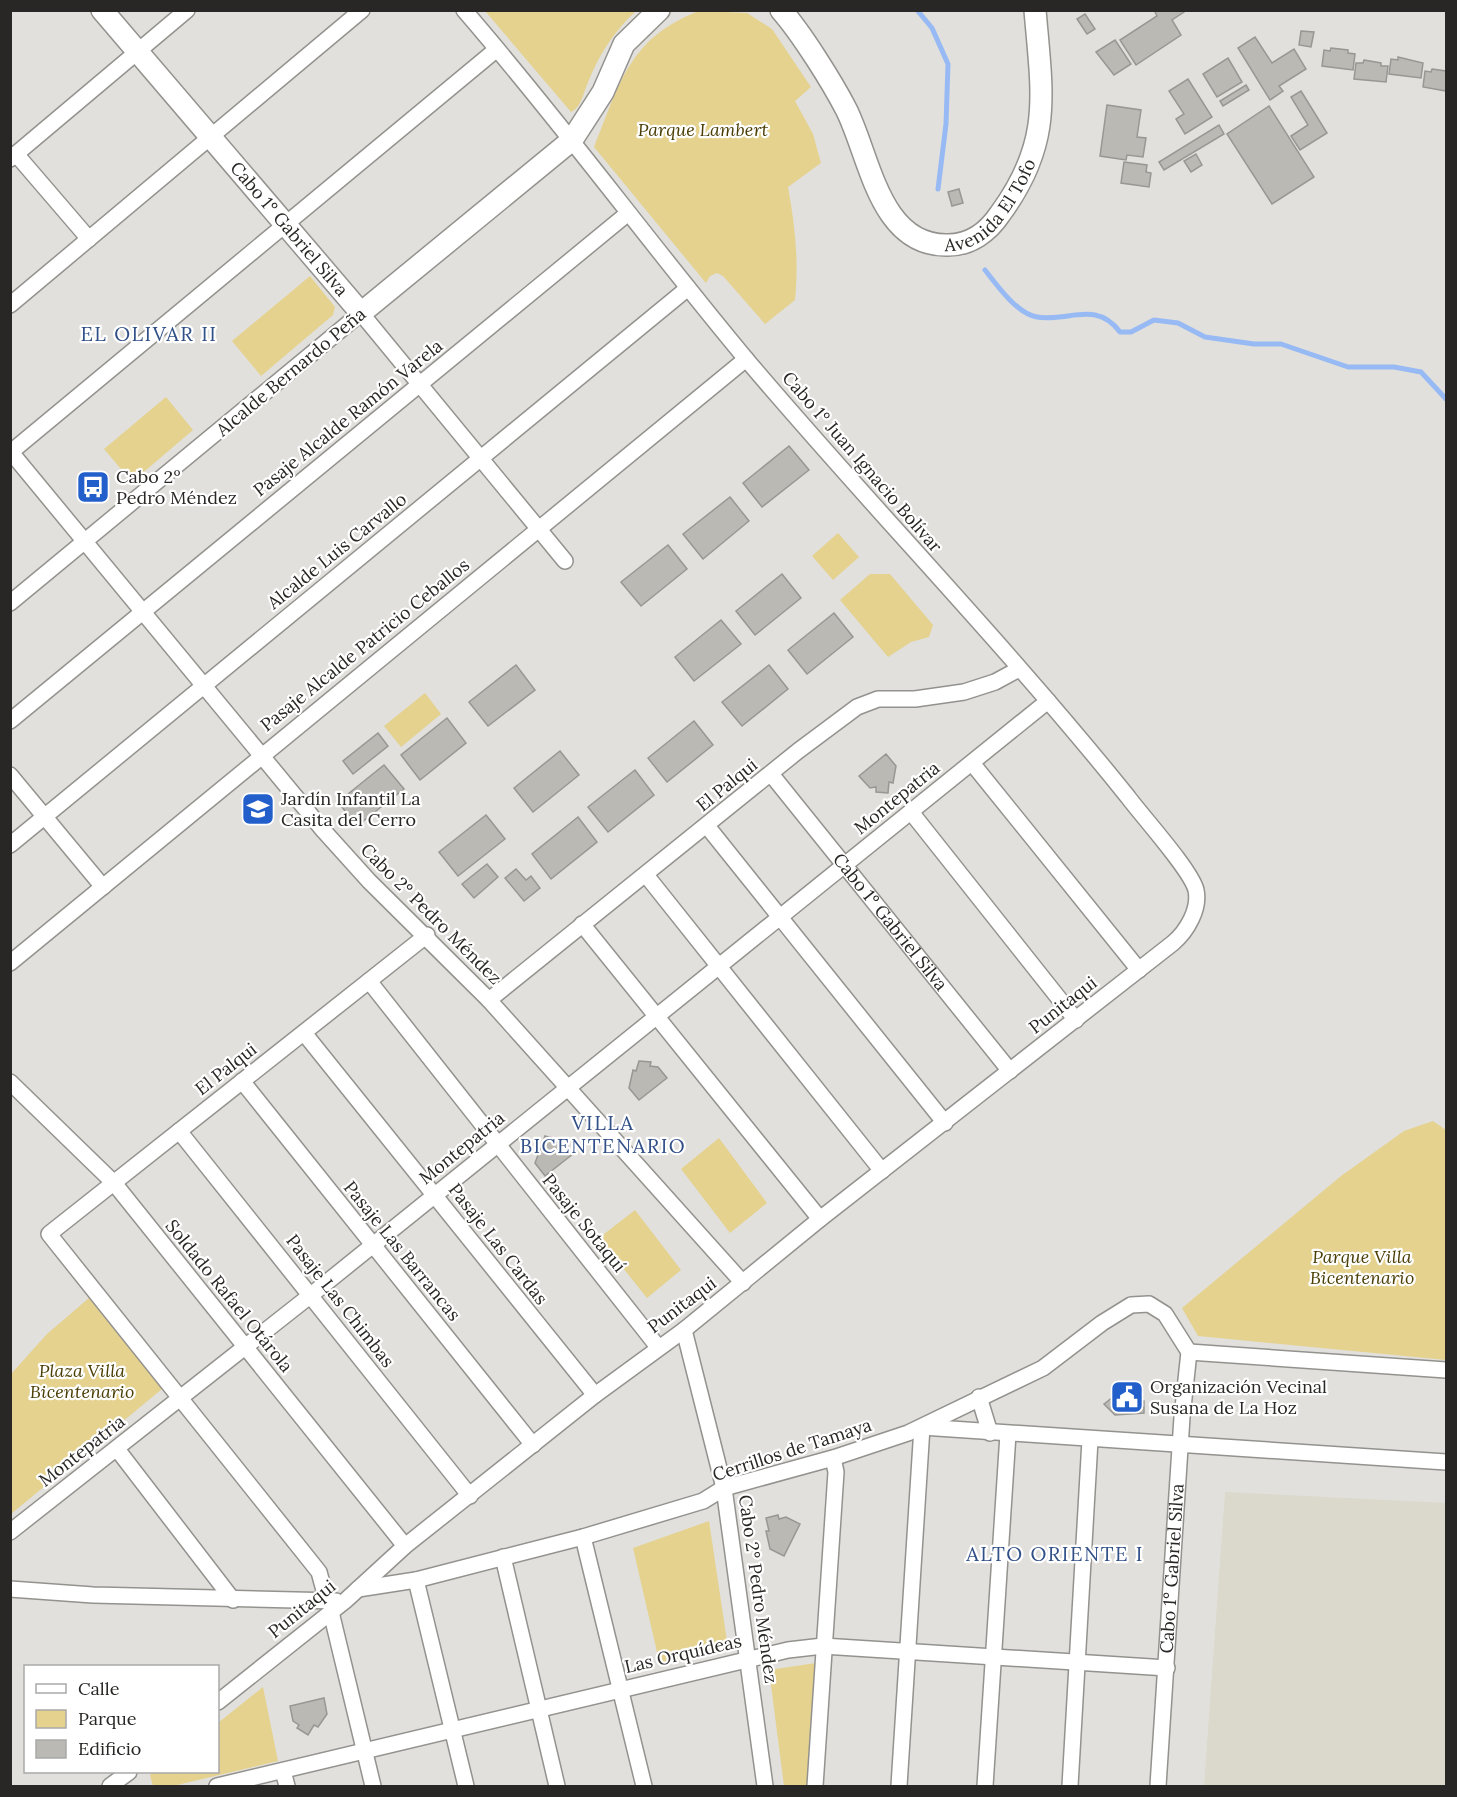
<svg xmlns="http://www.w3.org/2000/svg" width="1457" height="1797" viewBox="0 0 1457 1797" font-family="Lora,serif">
<rect width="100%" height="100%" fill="#e2e0dc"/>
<polygon fill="#dbd8cc" points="1225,1492 1446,1503 1446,1786 1204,1786"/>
<g fill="#e4d28e">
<path d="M 485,11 L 636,11 C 614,31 598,56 587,85 C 583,94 581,108 571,112 Z"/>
<path d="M 699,11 L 747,13 L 772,29 L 811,87 L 795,101 L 813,134 L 821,163 L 788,187 C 795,225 799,261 795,300 L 765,324 L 723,276 L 717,273 L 710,276 L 706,283 L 594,147 C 620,83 629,38 699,11 Z"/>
<polygon points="310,276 335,307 333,315 261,376 232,341"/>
<polygon points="166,397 193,430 132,482 104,449"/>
<polygon points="838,533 859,557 833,580 812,556"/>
<polygon points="870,574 890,574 933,625 929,637 911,642 888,657 840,600"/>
<polygon points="425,693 441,714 401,747 384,726"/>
<polygon points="1433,1121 1446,1130 1446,1360 1198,1336 1182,1308 1341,1176 1404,1131"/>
<polygon points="719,1138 767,1203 730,1233 681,1169"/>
<polygon points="635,1210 681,1270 647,1298 599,1238"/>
<polygon points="89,1298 162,1389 11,1514 11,1374 47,1334"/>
<polygon points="709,1521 728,1648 660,1665 633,1548"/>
<polygon points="816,1663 808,1786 784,1786 769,1670"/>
<polygon points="263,1687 278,1761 173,1786 153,1786 150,1775 154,1772 218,1772 218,1723"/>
</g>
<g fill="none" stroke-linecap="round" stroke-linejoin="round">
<g stroke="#98baf4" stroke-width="5">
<polyline points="917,10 932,28 948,64 946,124 938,189"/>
<path d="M 985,270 C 997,285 1017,314 1037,317 C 1069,322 1096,300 1120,332 L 1131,332 L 1154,320 L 1178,323 L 1205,337 L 1254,344 L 1281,344 L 1348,367 L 1394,367 L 1421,372 L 1446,399"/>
</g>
</g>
<g fill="#bab9b4" stroke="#989793" stroke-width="1.5">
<polygon points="1154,10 1187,10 1172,20 1181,35 1136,65 1120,40 1157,16"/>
<polygon points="1085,14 1095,29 1087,34 1077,19"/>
<polygon points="1301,31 1314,32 1311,47 1299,45"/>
<polygon points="1255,37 1272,63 1294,49 1306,69 1279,86 1283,91 1270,100 1238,48"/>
<polygon points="1115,40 1131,64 1114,75 1096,52"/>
<polygon points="1331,48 1348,50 1348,53 1355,54 1353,70 1322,66 1324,50 1330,51"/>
<polygon points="1398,57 1423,63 1421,78 1389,74 1391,59 1398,60"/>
<polygon points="1228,58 1242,82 1217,97 1203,74"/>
<polygon points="1364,60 1381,63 1381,66 1388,66 1386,82 1354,79 1356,63 1363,63"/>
<polygon points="1432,69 1446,71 1446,91 1423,87 1425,71 1431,72"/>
<polygon points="1188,79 1212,117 1185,134 1176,119 1184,114 1169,91"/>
<polygon points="1246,85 1249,90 1223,106 1220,101"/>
<polygon points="1301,91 1327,133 1300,150 1291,136 1308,125 1291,97"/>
<polygon points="1107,105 1141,110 1137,137 1146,138 1143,157 1127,155 1126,160 1100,156"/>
<polygon points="1269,106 1314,177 1272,204 1227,134"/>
<polygon points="1219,125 1224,134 1164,170 1159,162"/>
<polygon points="1196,154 1202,165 1191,172 1184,161"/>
<polygon points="1124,162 1147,165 1146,172 1151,173 1149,187 1121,183"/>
<polygon points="959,189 963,203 952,206 948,192"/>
<polygon points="789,446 809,470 762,507 743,483"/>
<polygon points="730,497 749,521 703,559 683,534"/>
<polygon points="668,545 687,569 641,606 621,582"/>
<polygon points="782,574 801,598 755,635 736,611"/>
<polygon points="834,613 853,637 807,674 788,650"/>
<polygon points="721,620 741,644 694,681 675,657"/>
<polygon points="516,665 535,690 488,726 469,702"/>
<polygon points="769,665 788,689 742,726 722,702"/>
<polygon points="447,718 466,743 420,780 401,755"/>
<polygon points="694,721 713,745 667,782 648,758"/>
<polygon points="378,733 388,746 353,774 343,761"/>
<polygon points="560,751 579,775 533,812 514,788"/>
<polygon points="886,754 896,766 893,783 889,782 888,793 876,792 876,787 870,788 859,776"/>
<polygon points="384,765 404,789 357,826 338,802"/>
<polygon points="635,770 654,795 608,832 588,807"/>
<polygon points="486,815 505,839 458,876 439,852"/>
<polygon points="578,817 597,842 551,879 532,854"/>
<polygon points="487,864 498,877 474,898 462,884"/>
<polygon points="516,869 526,880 531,876 540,888 524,901 505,878"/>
<polygon points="639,1061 651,1062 650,1066 658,1067 667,1078 639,1100 629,1088 633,1070 636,1071"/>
<polygon points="545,1136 562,1141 573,1154 545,1176 535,1163"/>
<polygon points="1132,1382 1142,1394 1141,1401 1144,1401 1144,1413 1115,1415 1104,1404"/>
<polygon points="778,1515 779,1519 786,1517 800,1524 784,1556 770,1549 766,1531 769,1531 766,1518"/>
<polygon points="324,1698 327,1714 318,1727 314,1725 308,1735 297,1728 299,1725 293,1721 290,1706"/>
</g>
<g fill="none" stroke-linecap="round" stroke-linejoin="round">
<defs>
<g id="street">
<polyline points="16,154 89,239"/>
<polyline points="10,159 187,10"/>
<polyline points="10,305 362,10"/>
<polyline points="10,451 323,830 369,881 489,1000 743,1283"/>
<polyline points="11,452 497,49"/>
<polyline points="10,603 361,313 565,561"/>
<polyline points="10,721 627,214"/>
<polyline points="972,763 1139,970"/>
<path id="s1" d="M 771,774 L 1010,1071"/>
<polyline points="10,775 103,887"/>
<polyline points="911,812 1076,1020"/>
<polyline points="707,826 945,1123"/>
<polyline points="10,845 688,288"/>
<polyline points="646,875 882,1171"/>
<polyline points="582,924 820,1219"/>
<polyline points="10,963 746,359"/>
<polyline points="369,981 658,1347"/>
<polyline points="489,1000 798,751 857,707 878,699 915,699 964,692 995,682 1019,669"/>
<polyline points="304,1033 595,1395"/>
<polyline points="242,1081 533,1445"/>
<polyline points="10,1082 114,1183 405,1546"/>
<polyline points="179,1131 470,1496"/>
<polyline points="684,1330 724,1488 765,1786"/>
<polyline points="1189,1352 1446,1370"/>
<polyline points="979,1397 990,1433"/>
<polyline points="922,1427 1446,1462"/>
<polyline points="117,1449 233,1600"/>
<polyline points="10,1532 311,1295 1048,701"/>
<polyline points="583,1537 644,1786"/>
<polyline points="503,1557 557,1786"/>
<polyline points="416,1580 466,1786"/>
<polyline points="10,1589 93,1595 336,1601"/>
<polyline points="358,1589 416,1580 583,1537 703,1501 724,1488 833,1458 908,1433 1043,1368 1102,1323 1131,1305 1149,1304 1165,1314 1189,1352"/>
<polyline points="327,1601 319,1572 49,1234 427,935"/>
<polyline points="331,1612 373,1786"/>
<path d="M 218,1702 L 345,1601 L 405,1546 L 595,1395 L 684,1330 L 820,1219 L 1173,943 C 1187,931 1200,909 1196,890 C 1191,870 1142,816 1128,797 C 1007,646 871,507 746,359 C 650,244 562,123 464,10"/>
<polyline points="283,1771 287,1786"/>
<polyline points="110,1786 129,1772"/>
<polyline points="217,1786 788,1650 823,1646 1167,1668"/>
<polyline points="815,1786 836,1472 833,1458"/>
<polyline points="899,1786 922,1427"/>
<polyline points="985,1786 1008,1434"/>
<polyline points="1070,1786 1090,1440"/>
<path id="s2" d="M 1158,1786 L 1182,1417 L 1189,1352"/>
</g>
<g id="secondary">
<path id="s3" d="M 102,10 L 361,313 L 572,140 L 603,92 L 624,44 L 659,10"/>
<path id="s4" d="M 781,10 C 802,34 832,82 846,109 C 870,156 879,247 948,245 C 970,245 988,232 1000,214 C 1053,142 1042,94 1035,10"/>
</g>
</defs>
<use href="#street" stroke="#93928e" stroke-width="18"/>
<use href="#secondary" stroke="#93928e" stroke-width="24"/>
<use href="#street" stroke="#fff" stroke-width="15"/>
<use href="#secondary" stroke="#fff" stroke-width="21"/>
</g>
<defs>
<symbol id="bus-square" viewBox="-11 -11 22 22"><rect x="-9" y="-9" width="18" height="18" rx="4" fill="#235fcb" stroke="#fff"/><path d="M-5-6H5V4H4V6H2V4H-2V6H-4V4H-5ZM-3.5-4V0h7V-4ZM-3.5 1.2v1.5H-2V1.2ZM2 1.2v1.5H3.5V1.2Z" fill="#fff"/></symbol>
<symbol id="school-square" viewBox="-11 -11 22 22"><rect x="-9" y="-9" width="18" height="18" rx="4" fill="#235fcb" stroke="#fff"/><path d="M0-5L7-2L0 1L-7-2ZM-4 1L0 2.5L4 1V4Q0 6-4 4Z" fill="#fff"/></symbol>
<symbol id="civic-square" viewBox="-11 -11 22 22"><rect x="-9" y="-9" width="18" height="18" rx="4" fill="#235fcb" stroke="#fff"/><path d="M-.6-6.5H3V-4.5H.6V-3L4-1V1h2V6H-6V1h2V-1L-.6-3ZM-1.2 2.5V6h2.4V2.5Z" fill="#fff"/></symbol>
</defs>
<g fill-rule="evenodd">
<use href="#bus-square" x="74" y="468" width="38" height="38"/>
<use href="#school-square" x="239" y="790" width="38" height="38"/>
<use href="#civic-square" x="1108" y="1378" width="38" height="38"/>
</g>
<g text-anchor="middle" stroke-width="4.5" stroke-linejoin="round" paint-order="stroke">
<g font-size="18" font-style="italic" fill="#4b3e05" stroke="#fff">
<text x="703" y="136">Parque Lambert</text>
<text x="1362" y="1263">Parque Villa<tspan x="1362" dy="21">Bicentenario</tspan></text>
<text x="82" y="1377">Plaza Villa<tspan x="82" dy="21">Bicentenario</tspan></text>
</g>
<g font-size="18" fill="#282725" stroke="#fff">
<text dy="6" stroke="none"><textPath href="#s4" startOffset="362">Avenida El Tofo</textPath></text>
<text dy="6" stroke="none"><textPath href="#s3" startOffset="288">Cabo 1° Gabriel Silva</textPath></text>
<text transform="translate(291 372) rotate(-40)" y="6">Alcalde Bernardo Peña</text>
<text transform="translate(348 418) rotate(-39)" y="6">Pasaje Alcalde Ramón Varela</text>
<text transform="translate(862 462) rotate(49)" y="6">Cabo 1° Juan Ignacio Bolívar</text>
<text transform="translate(337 551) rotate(-39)" y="6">Alcalde Luis Carvallo</text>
<text transform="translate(365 645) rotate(-39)" y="6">Pasaje Alcalde Patricio Ceballos</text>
<text transform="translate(727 785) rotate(-39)" y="6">El Palqui</text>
<text transform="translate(897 798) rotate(-39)" y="6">Montepatria</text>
<text transform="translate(431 914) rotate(45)" y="6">Cabo 2° Pedro Méndez</text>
<text dy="6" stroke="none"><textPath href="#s1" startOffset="190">Cabo 1° Gabriel Silva</textPath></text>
<text transform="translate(1063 1005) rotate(-38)" y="6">Punitaqui</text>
<text transform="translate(226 1069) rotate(-38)" y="6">El Palqui</text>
<text transform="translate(462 1148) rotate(-39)" y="6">Montepatria</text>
<text transform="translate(584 1223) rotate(51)" y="6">Pasaje Sotaquí</text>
<text transform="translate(498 1244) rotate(52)" y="6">Pasaje Las Cardas</text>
<text transform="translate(402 1251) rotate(51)" y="6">Pasaje Las Barrancas</text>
<text transform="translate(229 1296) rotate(51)" y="6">Soldado Rafael Otárola</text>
<text transform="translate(340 1301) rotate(52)" y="6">Pasaje Las Chimbas</text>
<text transform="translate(682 1305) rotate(-37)" y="6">Punitaqui</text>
<text transform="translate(792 1450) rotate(-18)" y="6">Cerrillos de Tamaya</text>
<text transform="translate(82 1451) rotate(-38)" y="6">Montepatria</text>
<text dy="6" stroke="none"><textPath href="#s2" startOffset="218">Cabo 1° Gabriel Silva</textPath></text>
<text transform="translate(758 1589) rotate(82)" y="6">Cabo 2° Pedro Méndez</text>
<text transform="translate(302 1609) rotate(-39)" y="6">Punitaqui</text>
<text transform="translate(683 1654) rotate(-13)" y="6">Las Orquídeas</text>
</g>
<g font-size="18" fill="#282725" stroke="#fff" text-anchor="start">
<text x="116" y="483">Cabo 2º<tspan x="116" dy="21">Pedro Méndez</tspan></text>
<text x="281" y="805">Jardín Infantil La<tspan x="281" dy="21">Casita del Cerro</tspan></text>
<text x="1150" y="1393">Organización Vecinal<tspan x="1150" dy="21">Susana de La Hoz</tspan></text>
</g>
<g font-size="20" letter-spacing="1.5" fill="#315088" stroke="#fff">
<text x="149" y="341">EL OLIVAR II</text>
<text x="603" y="1130">VILLA<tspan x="603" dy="23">BICENTENARIO</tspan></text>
<text x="1055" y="1561">ALTO ORIENTE I</text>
</g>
</g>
<rect width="1457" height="1797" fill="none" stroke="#282725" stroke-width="24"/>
<rect x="24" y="1665" width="195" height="108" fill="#ffffff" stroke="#a9a9a8" stroke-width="1.5"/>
<rect x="36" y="1684" width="30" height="9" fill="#ffffff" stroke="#a9a9a8" stroke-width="1.5"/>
<text x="78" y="1695" font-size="18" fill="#282725">Calle</text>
<rect x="36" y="1710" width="30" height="18" fill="#e4d28e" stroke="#a9a9a8" stroke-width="1.5"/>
<text x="78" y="1725" font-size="18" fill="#282725">Parque</text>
<rect x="36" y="1740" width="30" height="18" fill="#bab9b4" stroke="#a9a9a8" stroke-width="1.5"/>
<text x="78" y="1755" font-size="18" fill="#282725">Edificio</text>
</svg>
